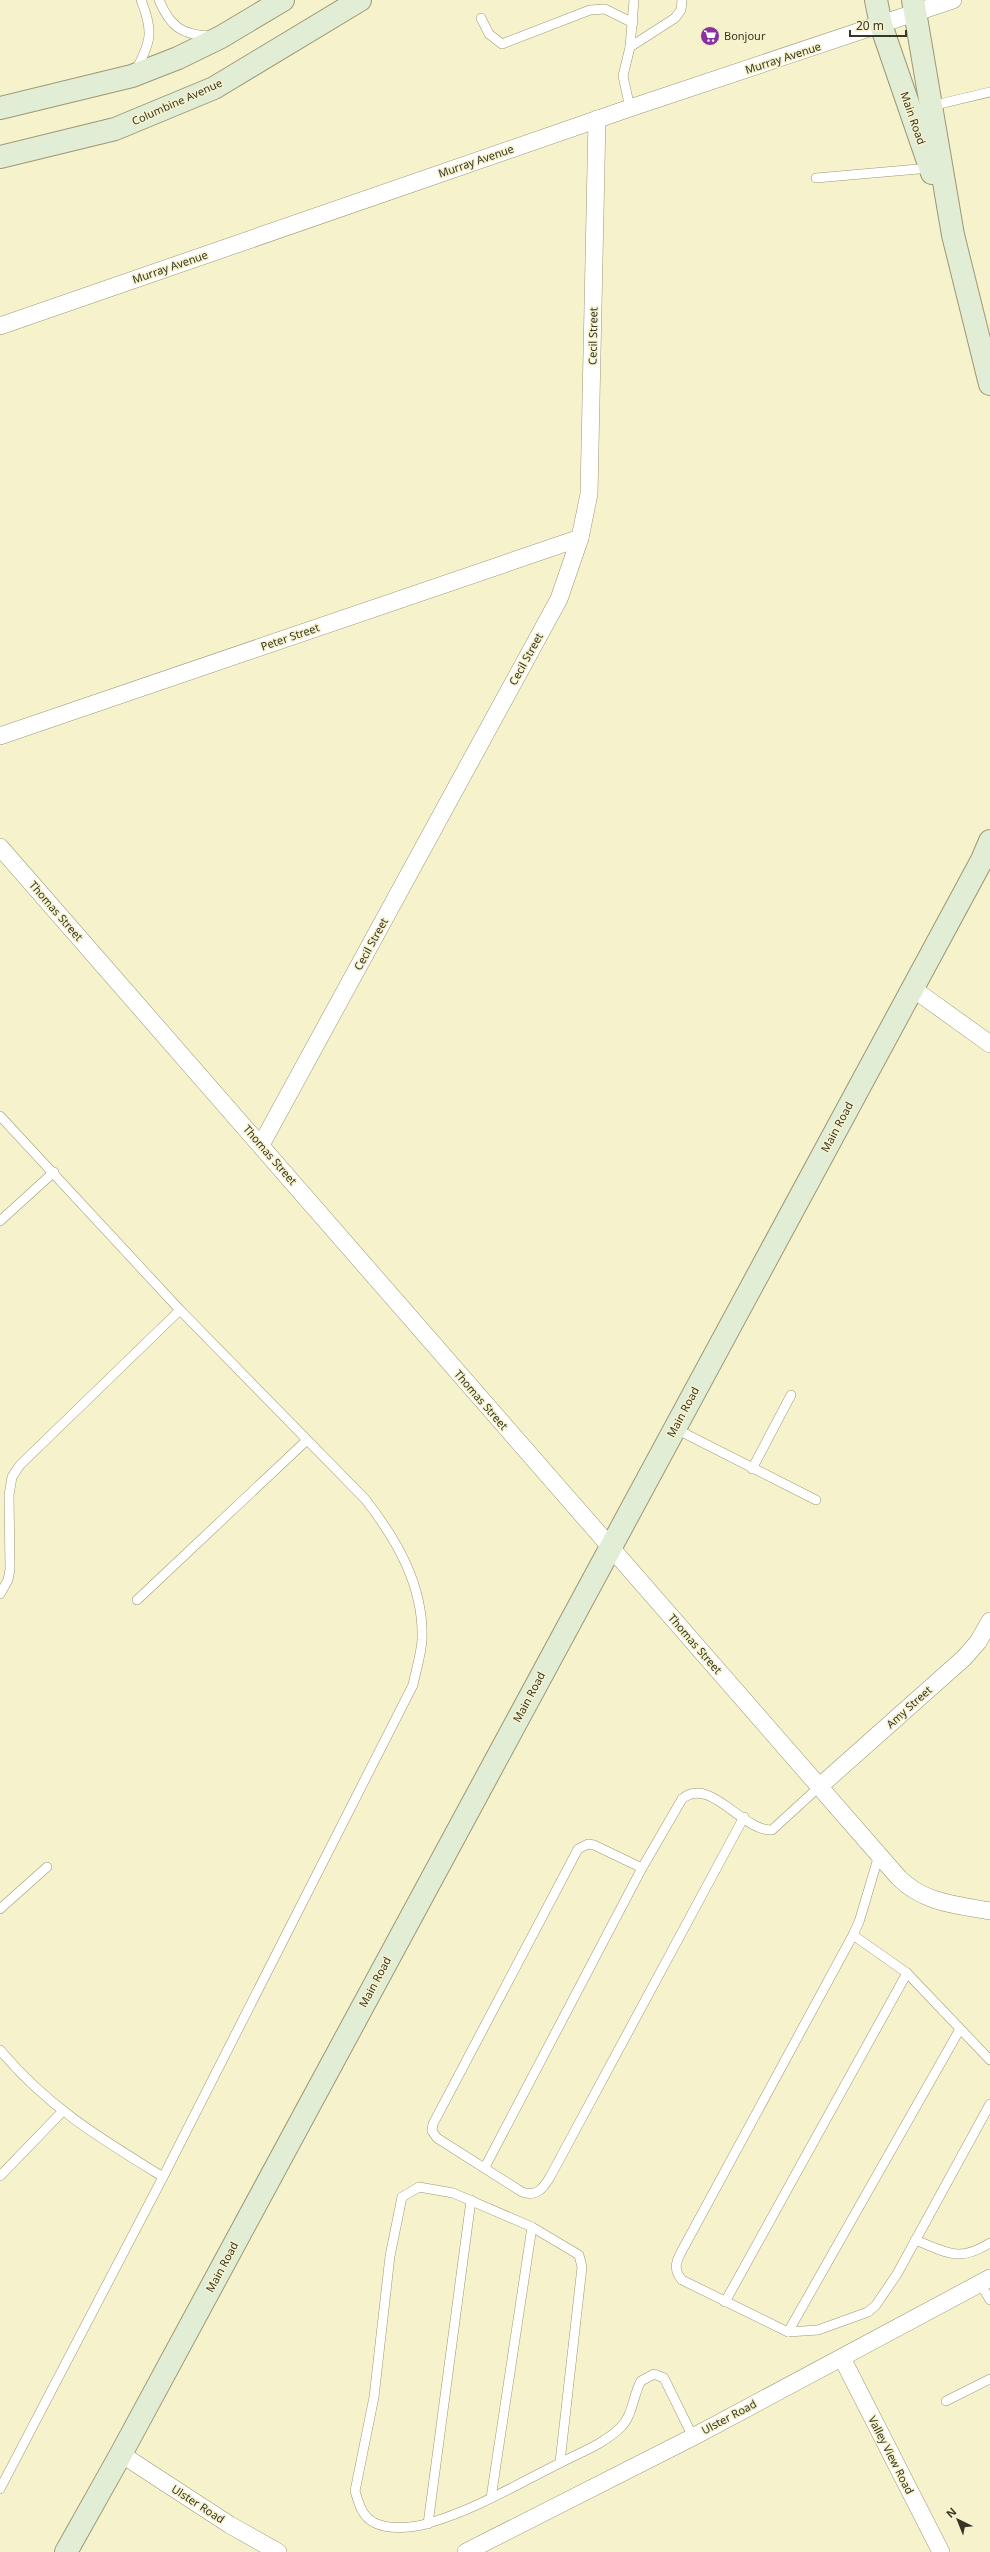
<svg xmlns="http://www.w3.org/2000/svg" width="990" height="2552" viewBox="0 0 990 2552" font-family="'Noto Sans',sans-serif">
<rect width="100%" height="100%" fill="#f6f2cc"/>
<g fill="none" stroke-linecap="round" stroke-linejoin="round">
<defs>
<g id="lane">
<path d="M 159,0 C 170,26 181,35 210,36"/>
<polyline points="481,18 489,34 502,44 590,10 605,9 633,23"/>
<polyline points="630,47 675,18 681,10 682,0"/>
<path d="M 135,72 C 151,42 154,32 141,0"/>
<polyline points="931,106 990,92"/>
<polyline points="630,108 623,76 630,47 634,0"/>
<polyline points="816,178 930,168"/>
<path d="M 0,1116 L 180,1310 L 365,1499 C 397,1540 424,1586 422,1640 C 421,1655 416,1670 413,1685 L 163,2177 L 0,2489"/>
<polyline points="0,1221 54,1172"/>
<polyline points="674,1428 816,1500"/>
<polyline points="752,1469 791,1395"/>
<polyline points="0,1594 8,1580 10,1569 9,1495 12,1477 20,1465 180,1310"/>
<polyline points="137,1600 307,1440"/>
<path d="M 744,1817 L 550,2177 C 543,2189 536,2197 522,2192 L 437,2138 L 432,2131 L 433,2124 L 578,1849 L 588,1844 L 594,1845 L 642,1868 L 682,1799 C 710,1775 743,1832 772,1830 L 820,1786"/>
<path d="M 879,1855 L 859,1922 L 853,1935 L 685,2245 C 678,2258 671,2267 682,2280 L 788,2332 L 818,2330 L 868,2312 L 876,2305 L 897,2274 L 990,2104"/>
<polyline points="0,1909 47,1867"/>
<polyline points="853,1935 907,1973 990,2060"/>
<path d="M 0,2050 C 49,2108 100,2138 163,2177"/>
<polyline points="485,2167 642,1868"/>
<polyline points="0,2176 62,2112"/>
<path d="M 915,2240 C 947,2252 958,2263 990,2243"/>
<polyline points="980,2283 990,2300"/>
<polyline points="725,2302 907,1973"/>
<polyline points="788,2332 960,2029"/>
<polyline points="946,2401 990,2379"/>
<path d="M 560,2462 L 582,2267 L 579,2255 L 532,2227 L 453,2193 L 419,2187 L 402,2197 L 390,2256 L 374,2397 L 355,2491 C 359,2504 362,2517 375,2523 C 389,2530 414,2528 429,2523 C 474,2510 516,2485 558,2464 C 579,2453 604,2444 621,2427 C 633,2415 633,2395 641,2381 L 654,2374 L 664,2378 L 693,2437"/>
<polyline points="491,2498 532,2227"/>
<polyline points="428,2524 471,2200"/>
</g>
<g id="street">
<polyline points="0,326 630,108 953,0"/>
<polyline points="0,736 580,538"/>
<path d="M 0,847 L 899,1878 C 924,1903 957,1905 990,1911"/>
<polyline points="912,988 990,1044"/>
<polyline points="261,1145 559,599 580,538 589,494 597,119"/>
<polyline points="820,1786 964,1658 978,1642 990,1621"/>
<polyline points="842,2358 941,2552"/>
<polyline points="121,2454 230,2525 278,2552"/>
<polyline points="466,2552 693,2437 990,2278"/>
</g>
<g id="secondary">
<polyline points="876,0 881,25 932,173"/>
<polyline points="913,0 953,235 990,384"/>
<polyline points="0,108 132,76 178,58 221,37 283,0"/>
<polyline points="0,157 115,129 214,88 360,0"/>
<polyline points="66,2552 121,2454 982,860 990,841"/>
</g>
</defs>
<use href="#lane" stroke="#9c9875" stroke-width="10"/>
<use href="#street" stroke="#9c9875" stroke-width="18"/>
<use href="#secondary" stroke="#9c9875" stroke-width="24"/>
<use href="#lane" stroke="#fff" stroke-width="9"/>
<use href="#street" stroke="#fff" stroke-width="17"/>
<use href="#secondary" stroke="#e2edd5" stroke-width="22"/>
</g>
<defs>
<symbol id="supermarket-disc" viewBox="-11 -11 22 22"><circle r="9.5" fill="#89329f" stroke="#f6f2cc"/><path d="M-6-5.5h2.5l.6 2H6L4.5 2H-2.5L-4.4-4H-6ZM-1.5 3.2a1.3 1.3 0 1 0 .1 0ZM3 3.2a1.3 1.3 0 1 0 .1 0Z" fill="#fff"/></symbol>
</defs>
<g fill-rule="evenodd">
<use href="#supermarket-disc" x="699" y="25" width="22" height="22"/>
</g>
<g text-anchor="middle" stroke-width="3" stroke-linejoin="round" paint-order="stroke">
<g font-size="11" fill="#363526" stroke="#f6f2cc" text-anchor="start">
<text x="724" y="40">Bonjour</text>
</g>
<g font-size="11" fill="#363526" stroke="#f6f2cc">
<text transform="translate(783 58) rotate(-18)" y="4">Murray Avenue</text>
<text transform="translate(177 102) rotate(-24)" y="4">Columbine Avenue</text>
<text transform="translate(913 118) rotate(71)" y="4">Main Road</text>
<text transform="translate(476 161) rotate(-19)" y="4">Murray Avenue</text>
<text transform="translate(170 267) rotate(-19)" y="4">Murray Avenue</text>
<text transform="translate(593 336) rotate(-89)" y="4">Cecil Street</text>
<text transform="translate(290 637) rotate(-19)" y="4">Peter Street</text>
<text transform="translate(526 659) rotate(-61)" y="4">Cecil Street</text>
<text transform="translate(56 911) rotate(49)" y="4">Thomas Street</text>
<text transform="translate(371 944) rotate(-61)" y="4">Cecil Street</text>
<text transform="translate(837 1127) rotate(-62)" y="4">Main Road</text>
<text transform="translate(270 1155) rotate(49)" y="4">Thomas Street</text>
<text transform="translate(481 1400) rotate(49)" y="4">Thomas Street</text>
<text transform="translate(683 1412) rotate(-62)" y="4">Main Road</text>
<text transform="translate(695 1644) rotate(49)" y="4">Thomas Street</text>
<text transform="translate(529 1697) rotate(-62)" y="4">Main Road</text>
<text transform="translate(909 1707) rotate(-42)" y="4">Amy Street</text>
<text transform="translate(375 1982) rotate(-62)" y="4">Main Road</text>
<text transform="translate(222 2267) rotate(-62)" y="4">Main Road</text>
<text transform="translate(729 2417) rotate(-28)" y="4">Ulster Road</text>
<text transform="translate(891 2455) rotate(63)" y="4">Valley View Road</text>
<text transform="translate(198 2504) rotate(33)" y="4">Ulster Road</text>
</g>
</g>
<g transform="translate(958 2520) rotate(317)" stroke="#f6f2cc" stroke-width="3" paint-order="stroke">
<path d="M0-3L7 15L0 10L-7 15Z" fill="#363526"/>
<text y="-6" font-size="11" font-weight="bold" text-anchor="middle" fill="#363526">N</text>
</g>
<path d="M850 30v6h56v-6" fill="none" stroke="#363526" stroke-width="2"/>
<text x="856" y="30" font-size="12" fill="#363526" stroke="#f6f2cc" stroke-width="3" paint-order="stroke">20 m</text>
</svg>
